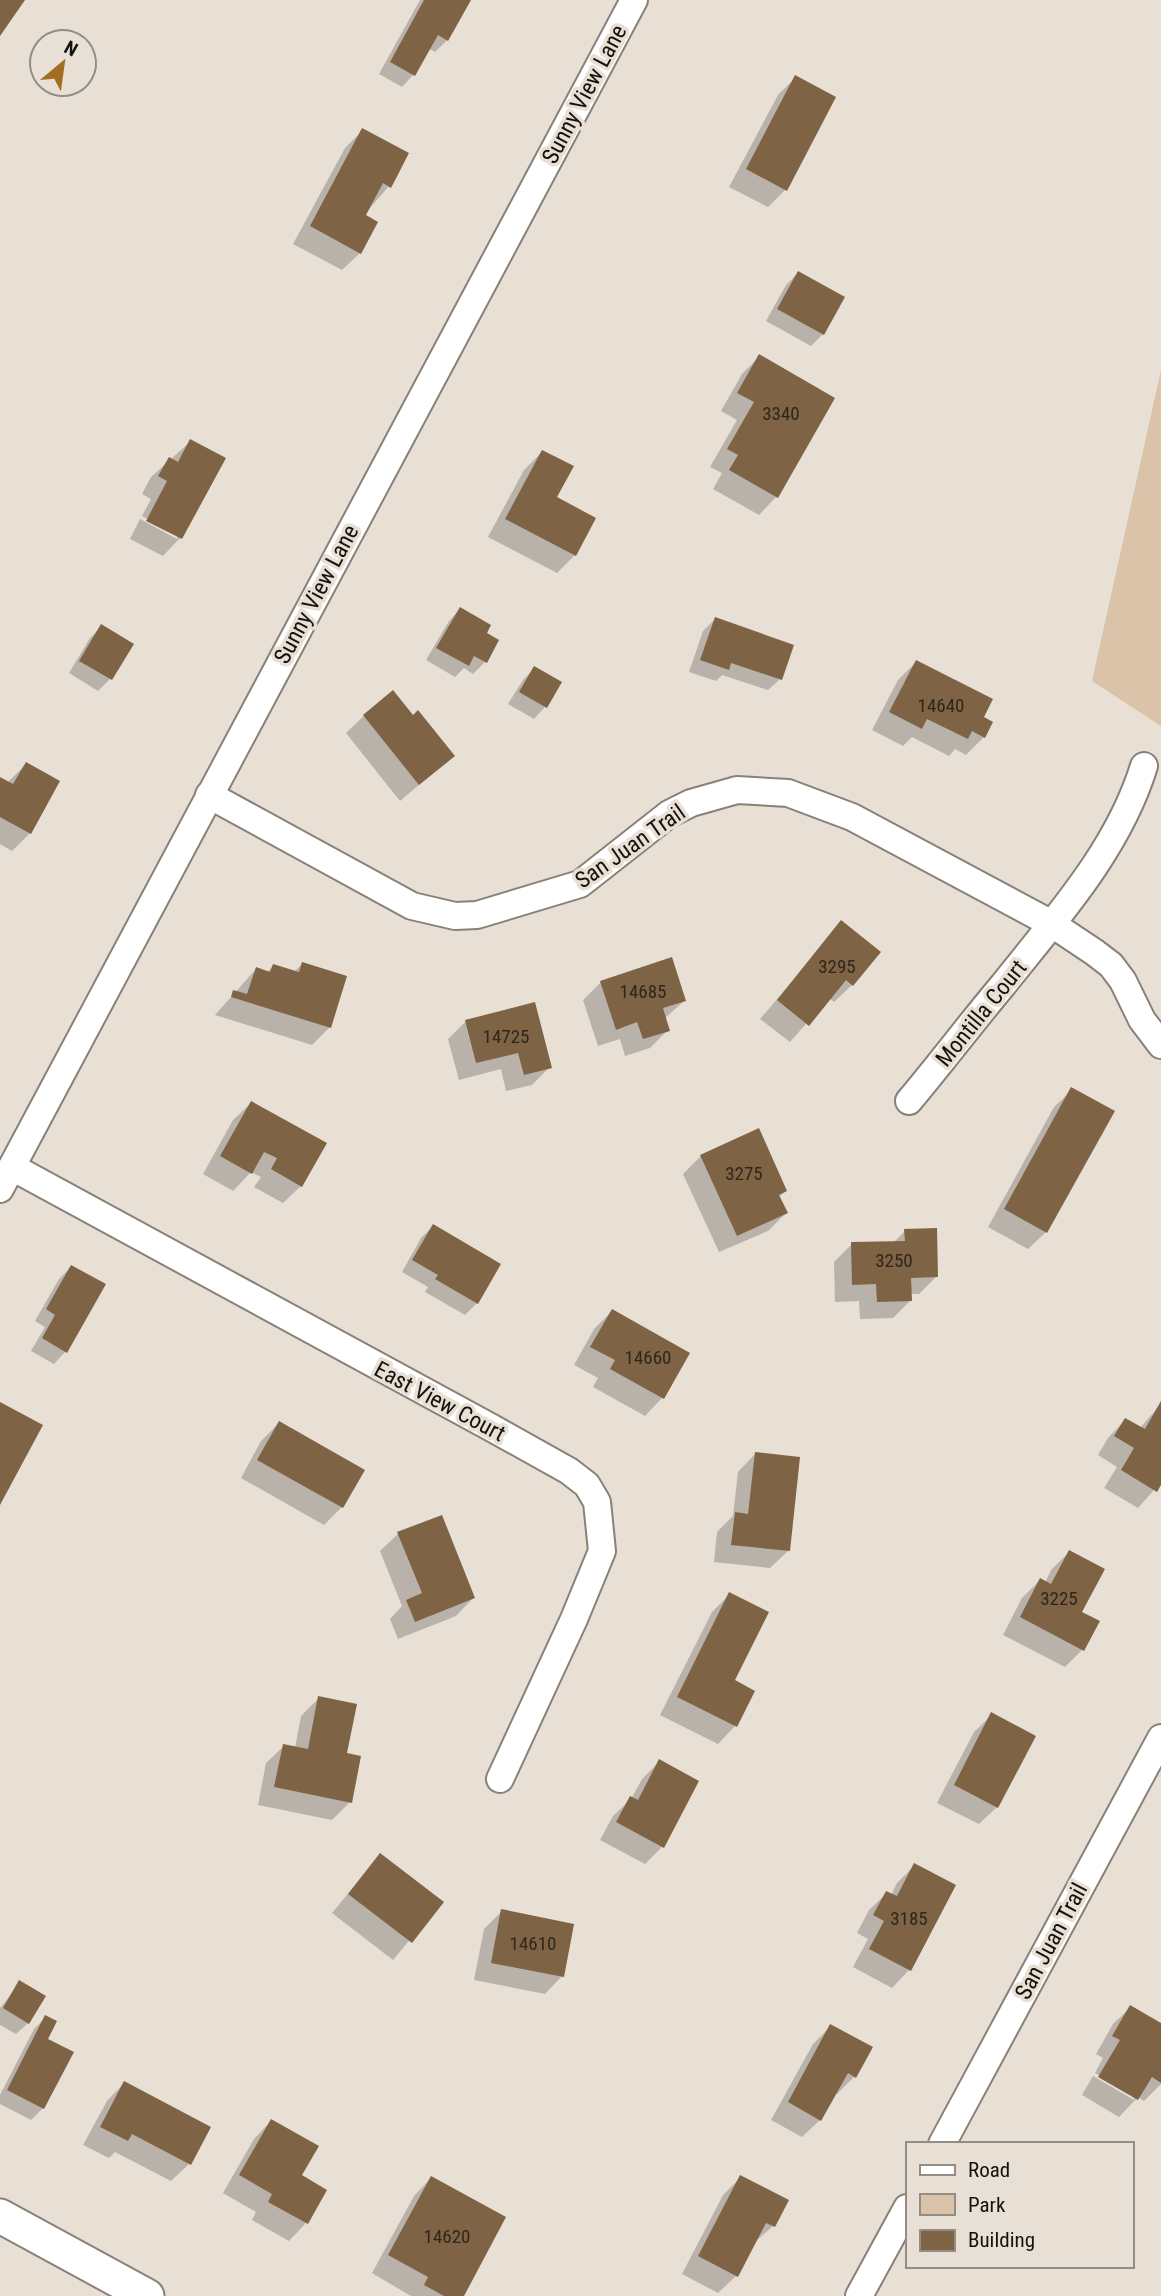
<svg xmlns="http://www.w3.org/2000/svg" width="1161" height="2296" viewBox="0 0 1161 2296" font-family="'Roboto Condensed',sans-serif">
<rect width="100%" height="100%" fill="#e8dfd5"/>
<polygon fill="#dac3a9" points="1161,370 1161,726 1092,681"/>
<g fill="#0003">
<polygon points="420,0 469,0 447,40 435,52 428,48 413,75 402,87 379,74"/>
<polygon points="796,77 785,190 768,207 729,187 778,95"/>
<polygon points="363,130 389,186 363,216 360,253 342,270 293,244 345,148"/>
<polygon points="798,273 843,297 823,334 811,346 766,321 786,285"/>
<polygon points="759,357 833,398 776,497 759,515 713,489 722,473 710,467 737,420 721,411 742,374"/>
<polygon points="191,441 224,459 180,538 163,556 130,539 140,519 177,539 177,535 142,516 151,499 142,494 151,477"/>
<polygon points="542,452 555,498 594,519 575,555 557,573 488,537 524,470"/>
<polygon points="460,609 484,633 485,662 473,674 464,668 455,677 426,660 449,621"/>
<polygon points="715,619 780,679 768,690 722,675 716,681 689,672 703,631"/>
<polygon points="102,626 131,644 110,679 98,691 69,673 90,638"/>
<polygon points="916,662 981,718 984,737 966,755 955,749 949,756 912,737 903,746 872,730 898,680"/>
<polygon points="535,668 559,682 545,707 534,719 508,704 523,680"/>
<polygon points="364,716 412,717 453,756 400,801 346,733"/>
<polygon points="26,764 30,833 12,851 0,844 0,779 7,783"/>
<polygon points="842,923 852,985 834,1002 829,998 790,1042 760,1019"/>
<polygon points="302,964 330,1027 312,1045 215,1015 256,969 266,973 273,966 294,972"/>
<polygon points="601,982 684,1001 664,1019 668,1030 650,1048 625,1056 620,1039 598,1046 583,1000"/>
<polygon points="533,1004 550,1067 532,1085 506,1091 501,1069 459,1080 448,1039 465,1022"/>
<polygon points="1072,1090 1046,1232 1028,1249 988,1227 1054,1107"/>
<polygon points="251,1103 301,1186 283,1203 254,1187 261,1177 251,1172 233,1191 203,1174 233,1120"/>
<polygon points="701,1156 785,1191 779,1197 786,1213 768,1231 719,1252 683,1174"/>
<polygon points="433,1226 477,1303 465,1315 425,1292 428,1287 402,1272 421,1238"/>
<polygon points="905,1231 936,1277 919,1294 910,1294 910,1301 893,1318 860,1319 859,1301 835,1302 834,1262 852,1244 893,1243"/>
<polygon points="71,1267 65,1352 54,1364 31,1351 45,1327 35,1321 59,1279"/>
<polygon points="612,1311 688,1354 662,1398 645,1416 593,1387 598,1378 574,1365 594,1329"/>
<polygon points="1161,1404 1161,1482 1138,1508 1104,1488 1117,1467 1098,1455 1108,1438 1125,1420 1140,1428"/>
<polygon points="279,1423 342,1507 324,1525 241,1478 261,1441"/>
<polygon points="755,1454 788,1551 770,1568 714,1562 717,1532 733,1516 738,1472"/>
<polygon points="398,1534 473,1598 456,1616 398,1639 390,1619 402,1606 380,1551"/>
<polygon points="1069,1552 1080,1613 1082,1650 1065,1667 1003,1635 1022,1598 1040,1580 1045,1583 1051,1570"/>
<polygon points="730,1594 735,1726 718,1744 660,1715 712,1612"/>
<polygon points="319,1698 345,1755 350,1802 332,1820 258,1805 266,1763 284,1746 295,1748 301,1716"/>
<polygon points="992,1715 997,1807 979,1824 937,1803 974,1732"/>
<polygon points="660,1761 662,1847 645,1864 600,1840 613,1816 631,1799 642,1779"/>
<polygon points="380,1855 441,1902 393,1960 332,1913"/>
<polygon points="915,1865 909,1970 892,1988 853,1967 868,1939 857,1933 869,1910 887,1893 891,1895 897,1883"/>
<polygon points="502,1911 562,1976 545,1994 474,1980 484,1929"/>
<polygon points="20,1983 28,2023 16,2034 0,2025 0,2008"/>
<polygon points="1131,2007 1161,2025 1161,2084 1144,2101 1138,2097 1119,2117 1082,2095 1093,2076 1134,2100 1134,2096 1095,2073 1103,2058 1096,2054 1113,2024"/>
<polygon points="46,2017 43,2108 31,2120 0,2104 0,2095 34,2029"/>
<polygon points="831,2026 855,2076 837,2094 835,2093 820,2120 802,2137 771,2120 813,2044"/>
<polygon points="124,2083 189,2164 171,2181 115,2152 109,2158 83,2145 107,2101"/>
<polygon points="271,2121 300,2176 306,2223 289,2241 252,2220 256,2212 223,2193 254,2139"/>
<polygon points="741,2177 773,2226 754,2243 736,2276 718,2293 682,2274 723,2195"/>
<polygon points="431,2178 462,2296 411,2296 372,2273 414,2196"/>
</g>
<g fill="#7e6344">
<polygon points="0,0 25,0 0,36"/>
<polygon points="424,0 471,0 448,41 438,35 415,76 390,62"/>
<polygon points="795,75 836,97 787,191 746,169"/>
<polygon points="362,128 409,153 391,188 383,183 366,215 378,222 361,254 310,226"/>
<polygon points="798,271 845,297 824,335 777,309"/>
<polygon points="759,354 835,398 778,498 729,470 738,455 727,449 754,402 737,393"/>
<polygon points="190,439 226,458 182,539 146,521 167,481 158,476 169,457 178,462"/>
<polygon points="542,450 574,466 557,497 596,518 576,556 505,519"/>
<polygon points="460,607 491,625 487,633 499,640 487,663 474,656 469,666 436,648"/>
<polygon points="715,617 794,645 782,680 731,663 729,670 700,660"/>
<polygon points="101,624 134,644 112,680 79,661"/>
<polygon points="916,660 993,699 984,717 993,722 985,738 972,731 968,739 927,719 922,729 889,712"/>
<polygon points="534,666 562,682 547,708 519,692"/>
<polygon points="393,690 413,715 418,710 455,756 419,785 363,715"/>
<polygon points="26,762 60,781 31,834 0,817 0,777 13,784"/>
<polygon points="841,920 881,952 853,986 846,980 809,1026 777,1000"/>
<polygon points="672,957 686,1001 663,1008 670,1031 643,1039 637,1022 616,1030 600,981"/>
<polygon points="302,962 347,976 331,1028 231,997 233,990 247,994 256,967 270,972 273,964 299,972"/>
<polygon points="535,1002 552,1068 524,1075 518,1053 476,1063 465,1020"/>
<polygon points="1071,1087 1115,1111 1047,1233 1004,1209"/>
<polygon points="251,1101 327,1143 302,1187 271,1169 277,1158 264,1152 252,1174 220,1156"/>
<polygon points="759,1128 787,1191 779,1195 788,1213 737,1236 700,1155"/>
<polygon points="433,1224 501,1264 478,1304 435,1279 438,1275 412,1260"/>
<polygon points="937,1228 938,1277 911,1278 912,1301 877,1302 876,1284 852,1285 851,1242 905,1241 904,1229"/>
<polygon points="71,1265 106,1284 67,1353 42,1338 55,1315 46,1309"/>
<polygon points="612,1309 690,1353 664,1399 610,1369 615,1360 590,1347"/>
<polygon points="1161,1401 1161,1485 1157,1492 1121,1470 1134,1448 1114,1436 1125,1418 1145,1429"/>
<polygon points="0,1402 43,1425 0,1505"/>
<polygon points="279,1421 365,1470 343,1508 257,1460"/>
<polygon points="755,1452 800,1457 790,1551 731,1545 735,1512 748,1514"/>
<polygon points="442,1515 475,1598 415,1622 406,1600 422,1593 397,1532"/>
<polygon points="1069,1550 1105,1569 1082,1612 1100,1621 1084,1651 1020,1617 1040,1578 1051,1584"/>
<polygon points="729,1592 769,1612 735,1680 755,1691 737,1727 677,1697"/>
<polygon points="318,1696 357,1704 347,1753 361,1756 352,1803 274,1787 283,1744 308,1749"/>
<polygon points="991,1712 1036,1736 998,1808 954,1785"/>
<polygon points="659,1759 699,1781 664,1848 616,1822 630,1796 638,1800"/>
<polygon points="380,1853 444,1902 412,1943 348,1894"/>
<polygon points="914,1863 956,1885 911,1971 869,1949 884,1921 873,1915 886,1891 897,1896"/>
<polygon points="501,1909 574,1924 564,1977 491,1963"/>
<polygon points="19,1980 46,1996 29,2024 3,2008"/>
<polygon points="1130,2005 1161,2023 1161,2083 1152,2077 1138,2100 1098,2077 1120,2040 1112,2036"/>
<polygon points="45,2015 57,2021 48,2039 74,2052 44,2109 7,2090"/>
<polygon points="830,2024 873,2047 856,2078 848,2073 821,2121 788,2102"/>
<polygon points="124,2081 211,2127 191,2165 132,2134 128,2141 100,2127"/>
<polygon points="271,2119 319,2146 302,2175 327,2190 308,2224 268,2202 272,2194 239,2175"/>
<polygon points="740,2175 789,2200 775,2227 766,2223 738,2277 698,2256"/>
<polygon points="431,2176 506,2217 464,2296 444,2296 424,2285 428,2277 388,2255"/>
</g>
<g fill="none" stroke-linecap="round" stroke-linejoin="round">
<defs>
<g id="minor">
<polyline points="209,795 412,906 455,916 477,915 580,884 669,814 691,803 737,790 788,793 852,817 1052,924 1094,952 1111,965 1123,981 1142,1020 1161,1045"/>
<path d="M 909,1101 C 941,1063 971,1023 1003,985 C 1057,917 1118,850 1144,766"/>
<polyline points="12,1167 492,1428 569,1471 587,1485 597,1502 602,1551 574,1619 500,1779"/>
<polyline points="0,1189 634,0"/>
<polyline points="942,2144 1161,1738"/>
<polyline points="859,2296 907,2208"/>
</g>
<polyline id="tertiary" points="0,2216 147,2296"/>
</defs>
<use href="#minor" stroke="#898077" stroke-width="30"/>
<use href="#tertiary" stroke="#898077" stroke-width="37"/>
<use href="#minor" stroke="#fff" stroke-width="26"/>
<use href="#tertiary" stroke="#fff" stroke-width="33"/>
</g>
<g text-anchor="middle" stroke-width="7" stroke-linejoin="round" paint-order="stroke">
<g font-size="19" fill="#2f261c">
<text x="781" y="420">3340</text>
<text x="941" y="712">14640</text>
<text x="837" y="973">3295</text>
<text x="643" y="998">14685</text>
<text x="506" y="1043">14725</text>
<text x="744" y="1180">3275</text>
<text x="894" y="1267">3250</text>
<text x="648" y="1364">14660</text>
<text x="1059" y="1605">3225</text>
<text x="909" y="1925">3185</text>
<text x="533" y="1950">14610</text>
<text x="447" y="2243">14620</text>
</g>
<g font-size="23" fill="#15120e" stroke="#e8dfd5">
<text transform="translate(584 94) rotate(-62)" y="8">Sunny View Lane</text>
<text transform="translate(316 594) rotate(-62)" y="8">Sunny View Lane</text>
<text transform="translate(630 846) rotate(-35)" y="8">San Juan Trail</text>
<text transform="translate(981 1013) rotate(-51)" y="8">Montilla Court</text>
<text transform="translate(440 1401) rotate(28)" y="8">East View Court</text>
<text transform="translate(1051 1941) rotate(-62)" y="8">San Juan Trail</text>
</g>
</g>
<rect x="906" y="2142" width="228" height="126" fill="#e8dfd5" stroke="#948d85" stroke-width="2"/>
<rect x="920" y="2165" width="35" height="10" fill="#ffffff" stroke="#948d85" stroke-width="2"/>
<text x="968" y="2177" font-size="21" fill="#15120e">Road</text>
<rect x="920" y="2194" width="35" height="21" fill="#dac3a9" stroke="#948d85" stroke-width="2"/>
<text x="968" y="2212" font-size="21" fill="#15120e">Park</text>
<rect x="920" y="2230" width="35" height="21" fill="#7e6344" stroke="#948d85" stroke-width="2"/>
<text x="968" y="2247" font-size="21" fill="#15120e">Building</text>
<g transform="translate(63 63) rotate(29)"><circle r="33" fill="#e8dfd5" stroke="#948d85" stroke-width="2"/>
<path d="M0-5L12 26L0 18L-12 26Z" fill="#a26e26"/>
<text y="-10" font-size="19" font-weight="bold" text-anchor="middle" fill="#15120e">N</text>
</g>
</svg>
